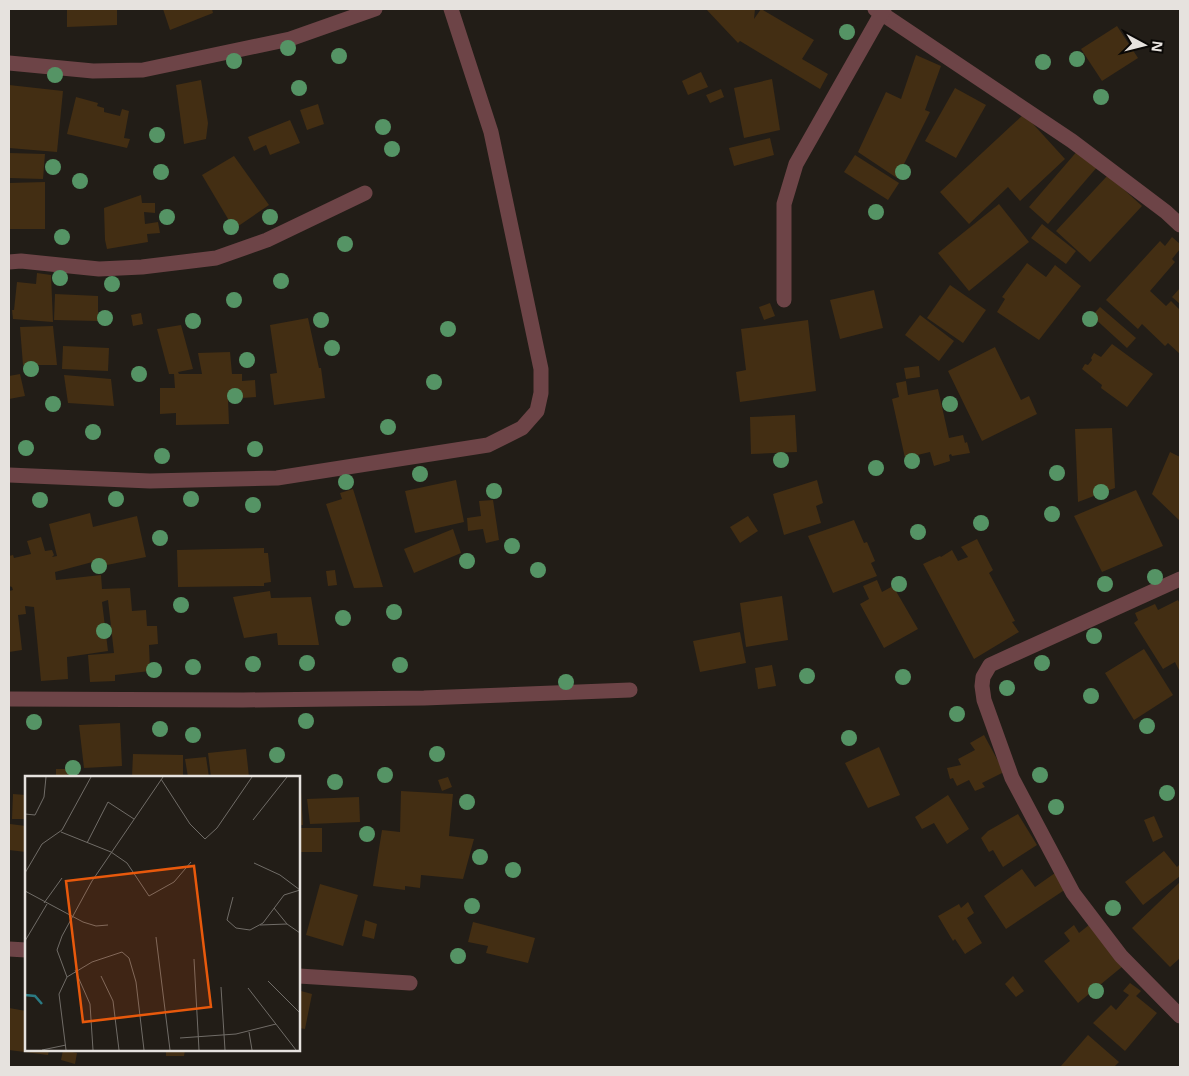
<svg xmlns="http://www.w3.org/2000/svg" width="1189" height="1076" viewBox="0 0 1189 1076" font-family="'Noto Sans',sans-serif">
<rect width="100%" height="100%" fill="#221d17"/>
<g fill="#432e13">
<polygon points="67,9 117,9 117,25 67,27"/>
<polygon points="163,9 212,9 213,13 170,30"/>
<polygon points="706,9 755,9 754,19 761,9 814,40 802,59 828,74 820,89 740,41 738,43"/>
<polygon points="1117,26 1138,58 1102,81 1081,49"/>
<polygon points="916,55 941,66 925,110 930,112 897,178 858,152 886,92 901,99"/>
<polygon points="701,72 708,87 688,95 682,81"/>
<polygon points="772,79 780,130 744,138 734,88"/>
<polygon points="201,80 208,123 206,139 184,144 176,85"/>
<polygon points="9,85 63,91 57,152 9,148"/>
<polygon points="955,88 986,105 956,158 925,141"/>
<polygon points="721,89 724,97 710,103 706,95"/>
<polygon points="76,97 98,103 97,106 104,108 104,112 120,116 122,109 129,111 124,138 130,139 127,148 67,134"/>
<polygon points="318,104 324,124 307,130 300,110"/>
<polygon points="1024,114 1065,159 1020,201 1008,187 969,224 940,192"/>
<polygon points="290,120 300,143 270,155 266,145 254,151 248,137"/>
<polygon points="770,138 774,155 734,166 729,148"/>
<polygon points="1079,149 1098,166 1048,224 1029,207"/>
<polygon points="9,153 45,154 43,179 9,178"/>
<polygon points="855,155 899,183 888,200 844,172"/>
<polygon points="234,156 269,205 234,229 202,175"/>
<polygon points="1108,175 1142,206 1090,262 1056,231"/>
<polygon points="45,182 45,229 9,229 9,183"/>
<polygon points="141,195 142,203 155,203 155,213 144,212 145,224 158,222 160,233 147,234 148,242 107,249 105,240 104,208"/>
<polygon points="999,204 1029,242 969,291 938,253"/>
<polygon points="1042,224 1076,251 1066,264 1031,238"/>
<polygon points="1172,237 1180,244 1180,249 1172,259 1175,262 1150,291 1166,306 1171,301 1180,310 1180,354 1168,343 1165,346 1142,324 1138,329 1106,300 1160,241 1165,246"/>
<polygon points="1027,263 1046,277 1055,265 1081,286 1039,340 997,312 1005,299 1002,297"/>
<polygon points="37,273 51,275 53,322 13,319 12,310 14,310 17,282 36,284"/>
<polygon points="950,285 986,310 963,343 927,318"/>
<polygon points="1180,288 1180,304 1172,297"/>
<polygon points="874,290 883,328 840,339 830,300"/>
<polygon points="55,294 98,296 98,321 54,320"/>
<polygon points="770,303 775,316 764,320 759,307"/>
<polygon points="1100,307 1136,338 1127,348 1092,316"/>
<polygon points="141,313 143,324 133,326 131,315"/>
<polygon points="920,315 954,341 939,361 905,335"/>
<polygon points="308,318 319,368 321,368 325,398 274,405 270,374 277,373 270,325"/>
<polygon points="808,320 816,391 740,402 736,372 746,370 741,329"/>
<polygon points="181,325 193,369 178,372 179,374 202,374 198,353 230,352 232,374 242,374 242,381 255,380 256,397 228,399 229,424 176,425 176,413 160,414 160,388 175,388 174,374 169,374 157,329"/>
<polygon points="53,326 57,365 23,365 20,327"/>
<polygon points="1112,344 1153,374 1127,407 1101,388 1102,385 1082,369 1085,364 1088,365 1092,360 1091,358 1094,353 1101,357"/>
<polygon points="63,346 109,348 108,371 62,369"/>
<polygon points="995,347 1021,400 1029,396 1037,414 982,441 948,371"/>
<polygon points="919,366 920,377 906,379 904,368"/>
<polygon points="20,374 25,396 9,399 9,376"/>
<polygon points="64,375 111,379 114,406 68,403"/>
<polygon points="906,381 908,395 938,389 949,438 963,435 965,443 967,442 970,453 952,456 951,454 949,455 950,461 934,466 930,452 905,458 892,399 899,397 896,383"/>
<polygon points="795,415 797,452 751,454 750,417"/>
<polygon points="1112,428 1115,488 1078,502 1075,429"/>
<polygon points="1170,452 1180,457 1180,521 1152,494"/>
<polygon points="456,480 464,522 415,533 405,491"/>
<polygon points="817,480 823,503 816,506 821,523 784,535 773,494"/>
<polygon points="353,489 383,587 354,588 326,504 342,499 340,493"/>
<polygon points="1136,490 1163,546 1102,572 1074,516"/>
<polygon points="493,500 499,540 486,543 483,529 468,531 467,518 481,516 479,501"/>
<polygon points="90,513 93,527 137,516 146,557 102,566 100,560 55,572 56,580 101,575 102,589 130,588 132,611 146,610 147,626 157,626 158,644 149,645 150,671 115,675 115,681 90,682 88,655 114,653 108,600 102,602 108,651 67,657 68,679 41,681 34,607 25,606 26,614 18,615 22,650 9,652 9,591 13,590 12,587 9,586 9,556 13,555 14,558 31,554 27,541 41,537 45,551 52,550 54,555 52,557 57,556 49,524"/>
<polygon points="748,516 758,531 740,543 730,527"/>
<polygon points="854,520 864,543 867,542 875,561 871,563 877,576 833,593 808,536"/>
<polygon points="453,529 461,553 414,573 404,549"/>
<polygon points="977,539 993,570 989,573 1015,621 1012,622 1019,632 974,659 923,564 940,556 941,557 952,550 958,561 968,557 961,547"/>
<polygon points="264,548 264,553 268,553 271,582 264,583 264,586 178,587 177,550"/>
<polygon points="335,570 337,585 328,586 326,571"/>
<polygon points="877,580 882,592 893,586 918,629 884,648 860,604 869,599 863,586"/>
<polygon points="270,591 271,598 311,597 319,645 278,645 277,633 244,638 233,597"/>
<polygon points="782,596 788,640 746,647 740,603"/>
<polygon points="1178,600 1180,604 1180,672 1175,662 1163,669 1134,623 1138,620 1135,613 1155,604 1158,610"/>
<polygon points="740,632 746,663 700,672 693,641"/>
<polygon points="1144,649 1173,695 1134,720 1105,673"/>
<polygon points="772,665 776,686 758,689 755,668"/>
<polygon points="120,723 122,766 84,768 79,725"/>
<polygon points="984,735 1004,772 982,783 985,787 975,791 969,780 957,786 953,778 950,779 947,768 961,765 958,759 975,750 970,743"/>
<polygon points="879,747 900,795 868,808 845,763"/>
<polygon points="246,749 249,777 211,777 208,753"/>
<polygon points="133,754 183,755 183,777 132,777"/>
<polygon points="206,757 209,777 188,777 185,759"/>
<rect x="56" y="769" width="14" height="8"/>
<polygon points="448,777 452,787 442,791 438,780"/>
<polygon points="401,791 453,794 449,836 474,839 463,879 421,875 420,888 405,886 405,890 373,886 382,830 400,832"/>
<polygon points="299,792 301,792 303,825 299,825"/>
<polygon points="13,794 26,795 26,819 12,819"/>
<polygon points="948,795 969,829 947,844 934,823 922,829 915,817"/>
<polygon points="359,797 360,822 310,824 307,799"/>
<polygon points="1018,814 1037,845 1003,867 993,850 989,852 981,838 988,831"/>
<polygon points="1154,816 1163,837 1153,842 1144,820"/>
<polygon points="10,824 26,826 26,852 9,850"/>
<rect x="299" y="828" width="23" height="24"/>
<polygon points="1164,851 1177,867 1180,864 1180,876 1143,905 1125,882"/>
<polygon points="1022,869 1035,887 1055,873 1066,889 1006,929 984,896"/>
<polygon points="1180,882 1180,958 1170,967 1132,928"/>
<polygon points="320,884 358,895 343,946 306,935"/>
<polygon points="968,902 974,913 967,918 982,943 965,954 955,939 953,941 938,916 959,904 961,908"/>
<polygon points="365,920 377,924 374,939 362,936"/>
<polygon points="473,922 535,938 528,963 486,953 488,946 468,942"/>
<polygon points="1074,925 1079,933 1089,925 1123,966 1078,1003 1044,961 1070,941 1064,933"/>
<polygon points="1013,976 1024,991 1016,997 1005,984"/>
<polygon points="1130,983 1141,991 1136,996 1157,1013 1125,1051 1093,1023 1111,1005 1116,1010 1129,995 1123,991"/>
<polygon points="301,991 312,994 305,1029 299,1028 299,1003"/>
<polygon points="9,1008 26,1011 26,1050 49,1050 48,1055 9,1050"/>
<polygon points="1088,1035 1119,1062 1114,1067 1062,1067 1061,1066"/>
<polygon points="63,1050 77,1053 75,1064 61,1060"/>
<polygon points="166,1050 185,1050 184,1056 166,1056"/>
</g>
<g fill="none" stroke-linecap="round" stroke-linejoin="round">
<g stroke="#6d4447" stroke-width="15">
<polyline points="875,9 1072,141 1166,212 1180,225"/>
<polyline points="9,63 93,71 143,70 290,39 375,9"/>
<polyline points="9,262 21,261 99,269 142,267 216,258 267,240 365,193"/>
<polyline points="784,300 784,204 796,164 884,9"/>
<polyline points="9,475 150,481 277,478 488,445 522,428 537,411 541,393 541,369 491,132 451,9"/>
<polyline points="1180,579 990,665 983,677 982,686 984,700 1012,778 1073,893 1121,956 1180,1016"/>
<polyline points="9,699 243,700 424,698 630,690"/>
<polyline points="9,949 26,950"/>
<polyline points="299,976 410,983"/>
</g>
</g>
<g fill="#559465">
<circle cx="847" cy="32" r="8"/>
<circle cx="288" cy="48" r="8"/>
<circle cx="339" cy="56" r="8"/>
<circle cx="1077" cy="59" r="8"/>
<circle cx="234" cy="61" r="8"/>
<circle cx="1043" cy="62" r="8"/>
<circle cx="55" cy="75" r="8"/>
<circle cx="299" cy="88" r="8"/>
<circle cx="1101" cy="97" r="8"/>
<circle cx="383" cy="127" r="8"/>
<circle cx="157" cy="135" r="8"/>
<circle cx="392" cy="149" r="8"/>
<circle cx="53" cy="167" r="8"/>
<circle cx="161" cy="172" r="8"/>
<circle cx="903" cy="172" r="8"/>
<circle cx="80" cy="181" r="8"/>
<circle cx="876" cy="212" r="8"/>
<circle cx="167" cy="217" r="8"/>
<circle cx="270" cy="217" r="8"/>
<circle cx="231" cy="227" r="8"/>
<circle cx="62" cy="237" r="8"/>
<circle cx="345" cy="244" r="8"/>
<circle cx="60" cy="278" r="8"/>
<circle cx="281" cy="281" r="8"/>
<circle cx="112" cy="284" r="8"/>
<circle cx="234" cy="300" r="8"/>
<circle cx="105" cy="318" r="8"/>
<circle cx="1090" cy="319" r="8"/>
<circle cx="321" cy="320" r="8"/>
<circle cx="193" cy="321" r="8"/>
<circle cx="448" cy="329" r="8"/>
<circle cx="332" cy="348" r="8"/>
<circle cx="247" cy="360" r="8"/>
<circle cx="31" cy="369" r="8"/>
<circle cx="139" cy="374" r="8"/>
<circle cx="434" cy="382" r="8"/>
<circle cx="235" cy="396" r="8"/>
<circle cx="53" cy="404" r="8"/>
<circle cx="950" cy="404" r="8"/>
<circle cx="388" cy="427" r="8"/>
<circle cx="93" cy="432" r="8"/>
<circle cx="26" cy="448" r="8"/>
<circle cx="255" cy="449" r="8"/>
<circle cx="162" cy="456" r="8"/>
<circle cx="781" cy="460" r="8"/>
<circle cx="912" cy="461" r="8"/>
<circle cx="876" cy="468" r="8"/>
<circle cx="1057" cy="473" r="8"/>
<circle cx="420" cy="474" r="8"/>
<circle cx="346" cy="482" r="8"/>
<circle cx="494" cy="491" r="8"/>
<circle cx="1101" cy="492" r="8"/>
<circle cx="116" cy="499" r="8"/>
<circle cx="191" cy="499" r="8"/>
<circle cx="40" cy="500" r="8"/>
<circle cx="253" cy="505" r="8"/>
<circle cx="1052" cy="514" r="8"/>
<circle cx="981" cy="523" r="8"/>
<circle cx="918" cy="532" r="8"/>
<circle cx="160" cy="538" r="8"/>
<circle cx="512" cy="546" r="8"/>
<circle cx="467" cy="561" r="8"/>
<circle cx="99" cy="566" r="8"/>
<circle cx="538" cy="570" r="8"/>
<circle cx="1155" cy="577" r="8"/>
<circle cx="899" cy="584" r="8"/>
<circle cx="1105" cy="584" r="8"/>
<circle cx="181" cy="605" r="8"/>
<circle cx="394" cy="612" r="8"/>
<circle cx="343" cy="618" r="8"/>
<circle cx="104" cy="631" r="8"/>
<circle cx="1094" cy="636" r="8"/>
<circle cx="307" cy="663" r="8"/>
<circle cx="1042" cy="663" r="8"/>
<circle cx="253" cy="664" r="8"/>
<circle cx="400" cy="665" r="8"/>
<circle cx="193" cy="667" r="8"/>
<circle cx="154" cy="670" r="8"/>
<circle cx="807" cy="676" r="8"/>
<circle cx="903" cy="677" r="8"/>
<circle cx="566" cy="682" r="8"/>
<circle cx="1007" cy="688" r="8"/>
<circle cx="1091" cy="696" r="8"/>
<circle cx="957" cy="714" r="8"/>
<circle cx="306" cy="721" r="8"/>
<circle cx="34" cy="722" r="8"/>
<circle cx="1147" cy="726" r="8"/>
<circle cx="160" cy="729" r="8"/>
<circle cx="193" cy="735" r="8"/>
<circle cx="849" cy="738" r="8"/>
<circle cx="437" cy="754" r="8"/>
<circle cx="277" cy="755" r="8"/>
<circle cx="73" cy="768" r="8"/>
<circle cx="385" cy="775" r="8"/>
<circle cx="1040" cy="775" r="8"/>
<circle cx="335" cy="782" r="8"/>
<circle cx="1167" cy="793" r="8"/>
<circle cx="467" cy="802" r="8"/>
<circle cx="1056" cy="807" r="8"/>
<circle cx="367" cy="834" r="8"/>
<circle cx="480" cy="857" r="8"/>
<circle cx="513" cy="870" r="8"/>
<circle cx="472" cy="906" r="8"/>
<circle cx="1113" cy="908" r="8"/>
<circle cx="458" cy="956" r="8"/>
<circle cx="1096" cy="991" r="8"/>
</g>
<g transform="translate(25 776)">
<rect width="275" height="275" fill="#221d17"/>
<path fill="none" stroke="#2b7a83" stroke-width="2.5" d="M 0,219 L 10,220 L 17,228"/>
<path fill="none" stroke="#706c67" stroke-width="1" d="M 136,3 L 165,48 L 180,63 L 192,52 L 227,1M 0,38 L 10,39 L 19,21 L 21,1M 228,44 L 262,1M 36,56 L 86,76 L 102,87 L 124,120 L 149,106 L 166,86M 62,67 L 83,26 L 109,43M 229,87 L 255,99 L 275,114M 0,97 L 17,68 L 37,54 L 66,1M 0,115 L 58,146 L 71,150 L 83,149M 208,121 L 202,144 L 211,152 L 225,154 L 238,147 L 259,119 L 275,114M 19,127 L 37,102M 249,132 L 262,148 L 275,157M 235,149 L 262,148M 131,161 L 145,274M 0,165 L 22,128M 169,183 L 174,274M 50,194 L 65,228 L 68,274M 76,200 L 88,225 L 94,274M 42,201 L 32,174 L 37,160 L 67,105 L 138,1M 243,205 L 275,237M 196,211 L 200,274M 223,212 L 271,274M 224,256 L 227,274M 155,262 L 211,258 L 251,248M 17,274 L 41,269M 41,274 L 34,218 L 42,201 L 67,186 L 97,176 L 104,182 L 111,206 L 119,274"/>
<path fill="#e8590c" fill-opacity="0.15" stroke="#e8590c" stroke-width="2.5" d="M 169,90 L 186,231 L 58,246 L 41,105 Z"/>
<rect width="275" height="275" fill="none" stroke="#e6e2de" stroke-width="2.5"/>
</g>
<rect width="1189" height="1076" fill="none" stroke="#e6e2de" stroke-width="20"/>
<g transform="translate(1144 45) rotate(97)" stroke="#0a0806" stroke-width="4" paint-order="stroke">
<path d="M0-4L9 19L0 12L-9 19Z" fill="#e6e2de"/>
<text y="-8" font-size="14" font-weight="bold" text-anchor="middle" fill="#e6e2de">N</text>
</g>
</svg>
